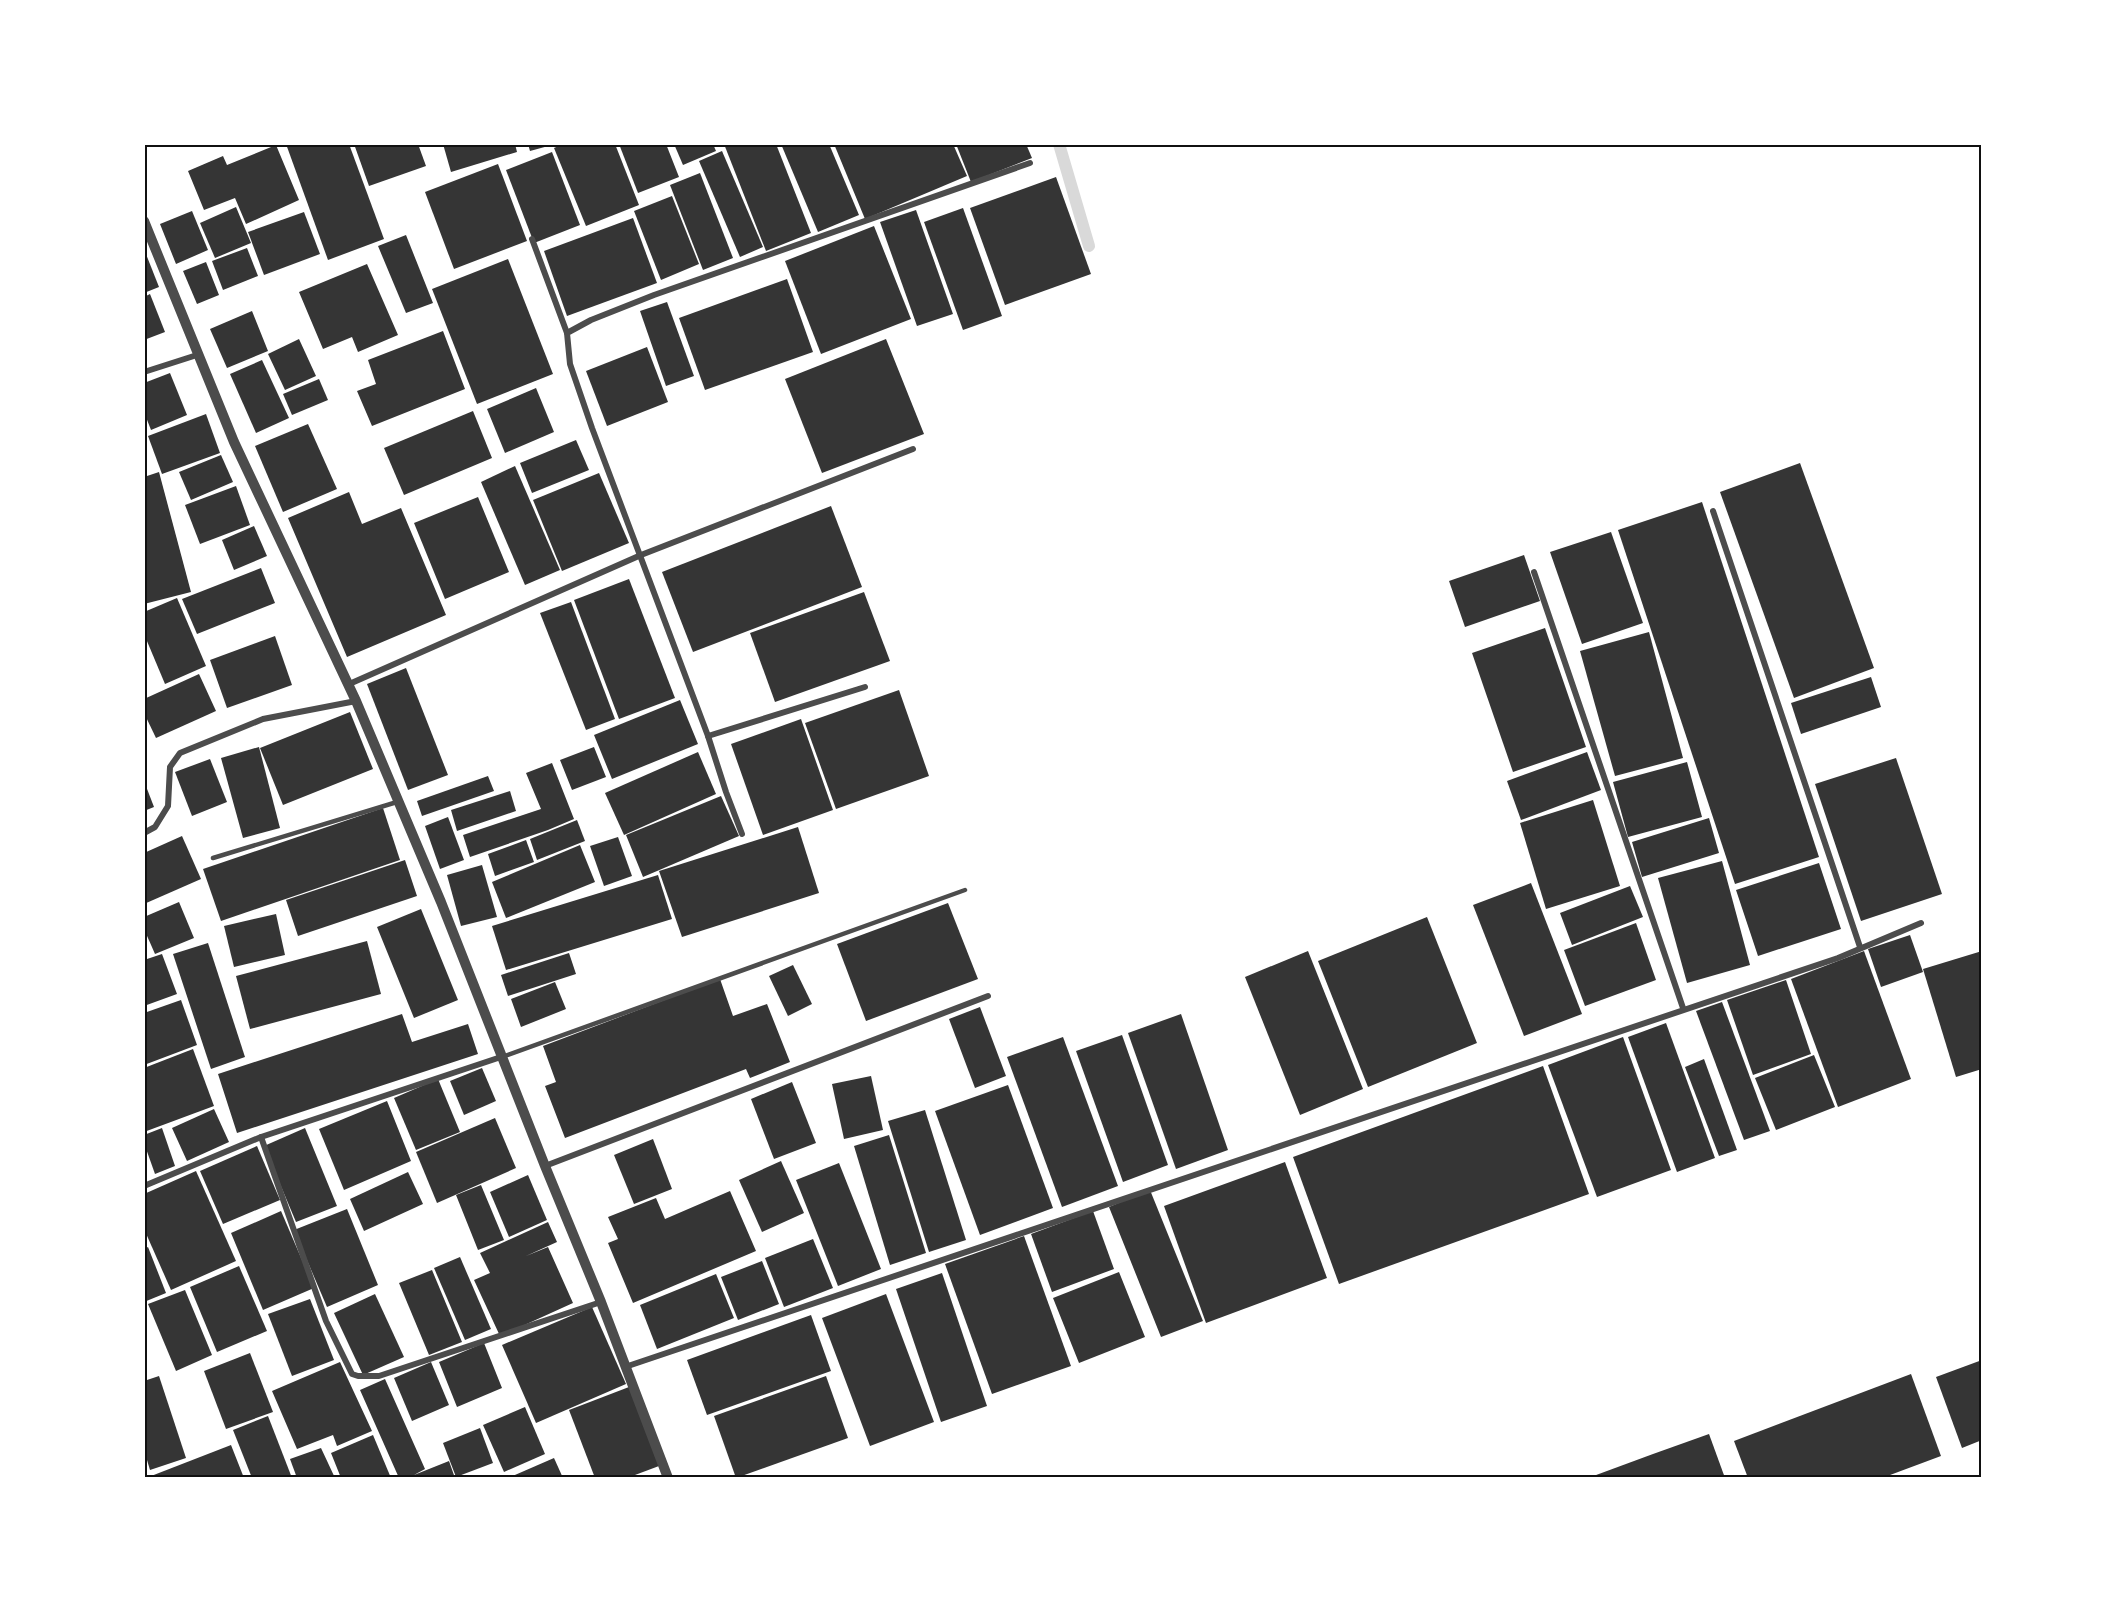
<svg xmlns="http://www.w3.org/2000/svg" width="2126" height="1622" viewBox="0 0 2126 1622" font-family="Bitter,serif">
<rect width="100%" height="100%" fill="#fff"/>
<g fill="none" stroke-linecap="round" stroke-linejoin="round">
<polyline stroke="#d9d9d9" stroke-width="12" points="1059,144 1089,246"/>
</g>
<g fill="#353535">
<polygon points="286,144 349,144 384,239 328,260"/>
<polygon points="354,144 418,144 426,166 369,186"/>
<polygon points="443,144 515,144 517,152 451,172"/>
<polygon points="528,144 552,144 552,145 530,151"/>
<polygon points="563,144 615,144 639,205 586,226 554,148"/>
<polygon points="619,144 666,144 679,177 638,193"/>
<polygon points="674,144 713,144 716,151 683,165"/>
<polygon points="724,144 776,144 811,233 766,251"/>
<polygon points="781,144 829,144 859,215 818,232"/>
<polygon points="834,144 953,144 967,176 865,219"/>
<polygon points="956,144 1026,144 1032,158 971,182"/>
<polygon points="276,145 299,200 246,224 235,198 204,210 188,171 223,156 227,165"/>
<polygon points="722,151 763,247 740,257 699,161"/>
<polygon points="552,152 580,225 534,243 506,170"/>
<polygon points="498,164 527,241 454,269 425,192"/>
<polygon points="700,173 733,258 703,270 670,185"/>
<polygon points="1056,177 1091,274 1005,305 970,208"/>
<polygon points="672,196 699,264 661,280 634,211"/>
<polygon points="236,207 251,243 215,258 200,223"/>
<polygon points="963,208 1002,316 963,330 924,222"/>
<polygon points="916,210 953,314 917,326 880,222"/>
<polygon points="192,211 208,250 176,264 160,224"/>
<polygon points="304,212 320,254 264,275 248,232"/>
<polygon points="633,218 657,283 567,316 544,251"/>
<polygon points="874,226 911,319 821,354 785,261"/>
<polygon points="406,235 433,303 406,313 378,246"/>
<polygon points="247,248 258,276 223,290 212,261"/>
<polygon points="144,249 159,287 144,293"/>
<polygon points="508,259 553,374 477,404 432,289"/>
<polygon points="206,262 219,295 197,304 183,271"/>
<polygon points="367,264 398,335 358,352 352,337 323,349 299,292"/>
<polygon points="787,279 813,352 705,390 679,318"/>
<polygon points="150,294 165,332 144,340 144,297"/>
<polygon points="667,302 694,376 666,386 640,311"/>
<polygon points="252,311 268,351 227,368 210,329"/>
<polygon points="443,331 465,389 372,426 357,391 376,384 368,360"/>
<polygon points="299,339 316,376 285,390 268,354"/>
<polygon points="886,339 924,434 822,473 785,379"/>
<polygon points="647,347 668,402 607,426 586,371"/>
<polygon points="262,360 289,418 256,433 230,374"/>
<polygon points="170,373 187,415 151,430 144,412 144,383"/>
<polygon points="319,379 328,400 292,415 283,394"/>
<polygon points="536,388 554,432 505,453 487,409"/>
<polygon points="473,411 492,458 404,495 384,448"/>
<polygon points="206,414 220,453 162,474 148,436"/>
<polygon points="308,424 337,489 283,512 255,446"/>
<polygon points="576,440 589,470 532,493 520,463"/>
<polygon points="221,455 233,482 191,500 179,472"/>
<polygon points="1800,463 1874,668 1794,698 1720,492"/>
<polygon points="515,466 560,570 525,585 481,482"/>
<polygon points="159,472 191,592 144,604 144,477"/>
<polygon points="599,473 629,543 562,571 533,500"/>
<polygon points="236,486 250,525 200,544 185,505"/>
<polygon points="349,492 362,524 401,508 446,615 347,657 288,518"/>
<polygon points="478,497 509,572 445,599 414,523"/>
<polygon points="1702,502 1819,857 1735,884 1618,530"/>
<polygon points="831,506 862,587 693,652 662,572"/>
<polygon points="254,526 267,556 234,570 222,540"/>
<polygon points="1611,532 1643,623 1582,644 1550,552"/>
<polygon points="1524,555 1540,601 1465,627 1449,581"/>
<polygon points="261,568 275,603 197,634 182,599"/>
<polygon points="629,579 675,698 619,719 574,600"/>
<polygon points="864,592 890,661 775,702 750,633"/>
<polygon points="177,598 206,666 165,684 144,634 144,612"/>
<polygon points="571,602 615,719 586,730 540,613"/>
<polygon points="1545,628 1586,747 1513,772 1472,653"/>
<polygon points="1649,632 1683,758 1615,776 1580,651"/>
<polygon points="275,636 292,685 227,708 210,660"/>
<polygon points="406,668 448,775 408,790 367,684"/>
<polygon points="199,674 216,711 156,738 144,713 144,699"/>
<polygon points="1871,677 1881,707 1801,734 1791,703"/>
<polygon points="899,690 929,776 836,809 805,723"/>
<polygon points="680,700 698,744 612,779 594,735"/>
<polygon points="350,712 373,769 283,805 260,748"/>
<polygon points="801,719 833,810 763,835 731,744"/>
<polygon points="259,747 280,828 243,838 221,758"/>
<polygon points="594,747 606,777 572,790 560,760"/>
<polygon points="698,752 716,794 624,835 605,793"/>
<polygon points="1587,752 1601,790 1521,820 1507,781"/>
<polygon points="1896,758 1942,894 1861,921 1815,784"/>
<polygon points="210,759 227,802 192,816 175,772"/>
<polygon points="1687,762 1702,817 1628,837 1613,782"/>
<polygon points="552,763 574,819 548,830 470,857 463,835 541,809 526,773"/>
<polygon points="488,776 494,791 422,816 417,801"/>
<polygon points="144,781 154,807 144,811"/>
<polygon points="510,791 516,811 457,831 451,810"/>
<polygon points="721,796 739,836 643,877 626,835"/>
<polygon points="1593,800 1620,886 1546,909 1520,823"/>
<polygon points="383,808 400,860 221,921 203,869"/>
<polygon points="448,817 464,860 440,869 425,826"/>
<polygon points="1709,818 1719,853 1642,877 1632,842"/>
<polygon points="577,820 585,841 537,860 530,839"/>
<polygon points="798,827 819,893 682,937 659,871"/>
<polygon points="182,836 201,879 144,904 144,853"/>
<polygon points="618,837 632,876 604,886 590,846"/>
<polygon points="526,840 534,862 495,876 488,854"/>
<polygon points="580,845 595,882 506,918 492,882"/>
<polygon points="405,860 417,896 298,936 286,900"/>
<polygon points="1722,861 1750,965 1687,983 1658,878"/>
<polygon points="1819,863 1841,929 1758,956 1736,890"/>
<polygon points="482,865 497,917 461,926 447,875"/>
<polygon points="658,875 672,919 506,970 492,926"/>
<polygon points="1531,883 1582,1014 1524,1036 1473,905"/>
<polygon points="1630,886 1643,917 1572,945 1560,913"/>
<polygon points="179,902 194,938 155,954 144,929 144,917"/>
<polygon points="948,903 978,979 866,1021 837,944"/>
<polygon points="421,909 458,1000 414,1018 377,927"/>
<polygon points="276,914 285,955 234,967 224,926"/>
<polygon points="1427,917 1477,1043 1368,1087 1318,961"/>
<polygon points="1636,923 1656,980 1585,1006 1564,950"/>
<polygon points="1910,935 1923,972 1881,987 1868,949"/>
<polygon points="367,941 381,994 250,1029 236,976"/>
<polygon points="208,943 245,1057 211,1069 173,954"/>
<polygon points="1308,951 1363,1089 1300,1115 1245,977"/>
<polygon points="1864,951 1911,1079 1838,1107 1791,979"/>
<polygon points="1982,951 1982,1069 1956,1077 1923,969"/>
<polygon points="569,953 576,974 508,996 501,975"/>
<polygon points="162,954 177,994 144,1006 144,960"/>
<polygon points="793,965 812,1004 788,1016 769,976"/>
<polygon points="720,979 733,1016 767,1004 790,1062 750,1078 746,1069 565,1138 545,1086 556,1082 543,1046"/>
<polygon points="1786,980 1811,1054 1753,1075 1727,1000"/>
<polygon points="555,982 566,1009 521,1027 511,999"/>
<polygon points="181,1000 197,1045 144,1065 144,1013"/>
<polygon points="1722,1002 1770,1131 1744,1140 1696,1011"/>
<polygon points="980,1007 1006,1076 975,1088 949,1019"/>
<polygon points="402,1014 412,1042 468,1024 478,1054 237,1133 218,1074"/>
<polygon points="1181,1014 1228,1150 1176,1169 1128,1033"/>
<polygon points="1666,1023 1715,1158 1677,1172 1628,1037"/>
<polygon points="1122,1035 1168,1165 1123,1182 1076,1051"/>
<polygon points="1063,1037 1118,1186 1062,1207 1007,1057"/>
<polygon points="1623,1037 1671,1170 1597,1197 1548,1065"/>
<polygon points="193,1049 214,1106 144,1132 144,1068"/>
<polygon points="1814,1055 1835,1107 1776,1130 1755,1078"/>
<polygon points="1704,1059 1737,1150 1719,1156 1685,1067"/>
<polygon points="1543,1066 1589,1194 1339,1284 1293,1157"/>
<polygon points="482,1068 496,1101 464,1115 450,1081"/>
<polygon points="871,1076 883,1130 844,1139 832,1084"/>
<polygon points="438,1079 460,1132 416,1150 394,1098"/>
<polygon points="792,1082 816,1143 774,1159 751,1099"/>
<polygon points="1008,1085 1053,1208 980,1235 935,1111"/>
<polygon points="387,1101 411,1161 344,1190 319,1129"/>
<polygon points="214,1109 229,1142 187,1161 172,1128"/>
<polygon points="925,1110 966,1240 929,1252 888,1121"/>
<polygon points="495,1118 516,1168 437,1203 416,1152"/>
<polygon points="162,1128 175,1166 155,1174 144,1143 144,1135"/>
<polygon points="305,1128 337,1206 296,1222 264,1146"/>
<polygon points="889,1135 926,1253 890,1265 854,1146"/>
<polygon points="653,1139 672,1189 634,1204 614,1155"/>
<polygon points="257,1146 280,1200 223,1224 200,1171"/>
<polygon points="781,1161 804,1213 762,1232 739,1180"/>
<polygon points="1285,1162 1327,1278 1206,1323 1164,1206"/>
<polygon points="839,1163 881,1269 838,1286 796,1180"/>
<polygon points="196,1171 236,1261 171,1290 144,1229 144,1194"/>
<polygon points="408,1172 423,1204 364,1231 350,1199"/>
<polygon points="528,1175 547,1220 509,1237 490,1192"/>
<polygon points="481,1185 504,1240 478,1250 456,1195"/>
<polygon points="1150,1190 1203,1321 1161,1337 1109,1207"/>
<polygon points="730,1191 756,1251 633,1303 608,1243 618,1239 608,1217 656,1198 665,1219"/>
<polygon points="347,1209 378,1285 327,1307 294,1230"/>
<polygon points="281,1211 314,1288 263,1310 231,1233"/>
<polygon points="1093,1211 1114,1269 1052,1292 1031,1234"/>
<polygon points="548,1222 557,1242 526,1256 548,1247 573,1303 500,1336 474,1280 490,1273 480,1253"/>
<polygon points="1024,1236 1071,1366 992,1394 945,1264"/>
<polygon points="813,1239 833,1288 784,1307 765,1258"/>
<polygon points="148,1247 166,1293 144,1302 144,1249"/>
<polygon points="460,1257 491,1329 465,1340 434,1268"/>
<polygon points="762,1261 779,1304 738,1320 721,1277"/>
<polygon points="239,1266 267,1331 217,1352 190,1287"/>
<polygon points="432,1270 462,1342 429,1355 399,1283"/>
<polygon points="1119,1272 1145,1337 1079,1363 1053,1298"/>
<polygon points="942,1273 987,1406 941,1422 896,1289"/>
<polygon points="716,1274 734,1318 657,1349 640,1305"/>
<polygon points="185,1290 212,1355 176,1371 148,1304"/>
<polygon points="375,1294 404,1357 363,1375 334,1313"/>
<polygon points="886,1294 934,1422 870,1446 822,1318"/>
<polygon points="310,1299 334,1360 292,1376 268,1314"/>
<polygon points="592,1307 626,1384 536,1423 502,1345"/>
<polygon points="811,1315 831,1371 707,1415 687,1360"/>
<polygon points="484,1343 502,1388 457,1407 439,1362"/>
<polygon points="250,1353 273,1412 226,1429 204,1371"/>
<polygon points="1982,1360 1982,1440 1962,1448 1936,1377"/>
<polygon points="340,1362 372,1431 337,1446 333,1435 297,1449 272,1391"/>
<polygon points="431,1362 449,1405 412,1421 394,1378"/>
<polygon points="1911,1374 1941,1456 1882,1478 1748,1478 1734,1441"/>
<polygon points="159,1376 186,1458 150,1470 144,1450 144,1381"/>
<polygon points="826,1376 848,1438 736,1478 714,1416"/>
<polygon points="385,1379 425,1469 414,1475 449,1461 455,1478 410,1478 409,1476 399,1478 360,1390"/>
<polygon points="629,1387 659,1466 627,1478 595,1478 569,1410"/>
<polygon points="525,1407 545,1454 504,1472 483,1425"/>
<polygon points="268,1416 292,1478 252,1478 233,1430"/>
<polygon points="480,1428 493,1463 456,1477 443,1443"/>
<polygon points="1709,1434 1725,1478 1588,1478 1653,1454"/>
<polygon points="373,1435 391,1478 341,1478 331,1453"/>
<polygon points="231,1445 244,1478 146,1478"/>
<polygon points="321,1448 335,1478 297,1478 290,1459"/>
<polygon points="554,1458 563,1478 508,1478"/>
</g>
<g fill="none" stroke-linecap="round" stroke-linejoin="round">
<g stroke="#4c4c4c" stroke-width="4.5">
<polyline points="213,858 397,802"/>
<polyline points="502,1057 965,890"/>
</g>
<g stroke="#4c4c4c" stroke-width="6">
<polyline points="532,239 567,333"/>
<polyline points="144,372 197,355"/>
<polyline points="1713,511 1860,947"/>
<polyline points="1534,572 1683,1008"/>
<polyline points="347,685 641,555 913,449"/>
<polyline points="708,736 865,687"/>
<polyline points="144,833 155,827 168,806 170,767 180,753 263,719 356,701"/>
<polyline points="742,834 726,792 708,736 592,428 570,364 567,333 591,320 654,295 1030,163"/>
<polyline points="261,1137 326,1321 352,1374 358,1376 379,1376 601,1302"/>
<polyline points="545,1166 988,996"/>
<polyline points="144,1186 261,1137 501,1057"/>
<polyline points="625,1367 1838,958 1921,923"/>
<polyline points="1979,1478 1982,1477"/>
</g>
<polyline stroke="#4c4c4c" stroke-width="10" points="144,221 234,442 356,701 441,902 545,1166 601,1302 668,1478"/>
</g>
<rect width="2126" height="1622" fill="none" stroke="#ffffff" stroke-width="291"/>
<rect x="146" y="146" width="1834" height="1330" fill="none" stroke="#111" stroke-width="2"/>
</svg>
